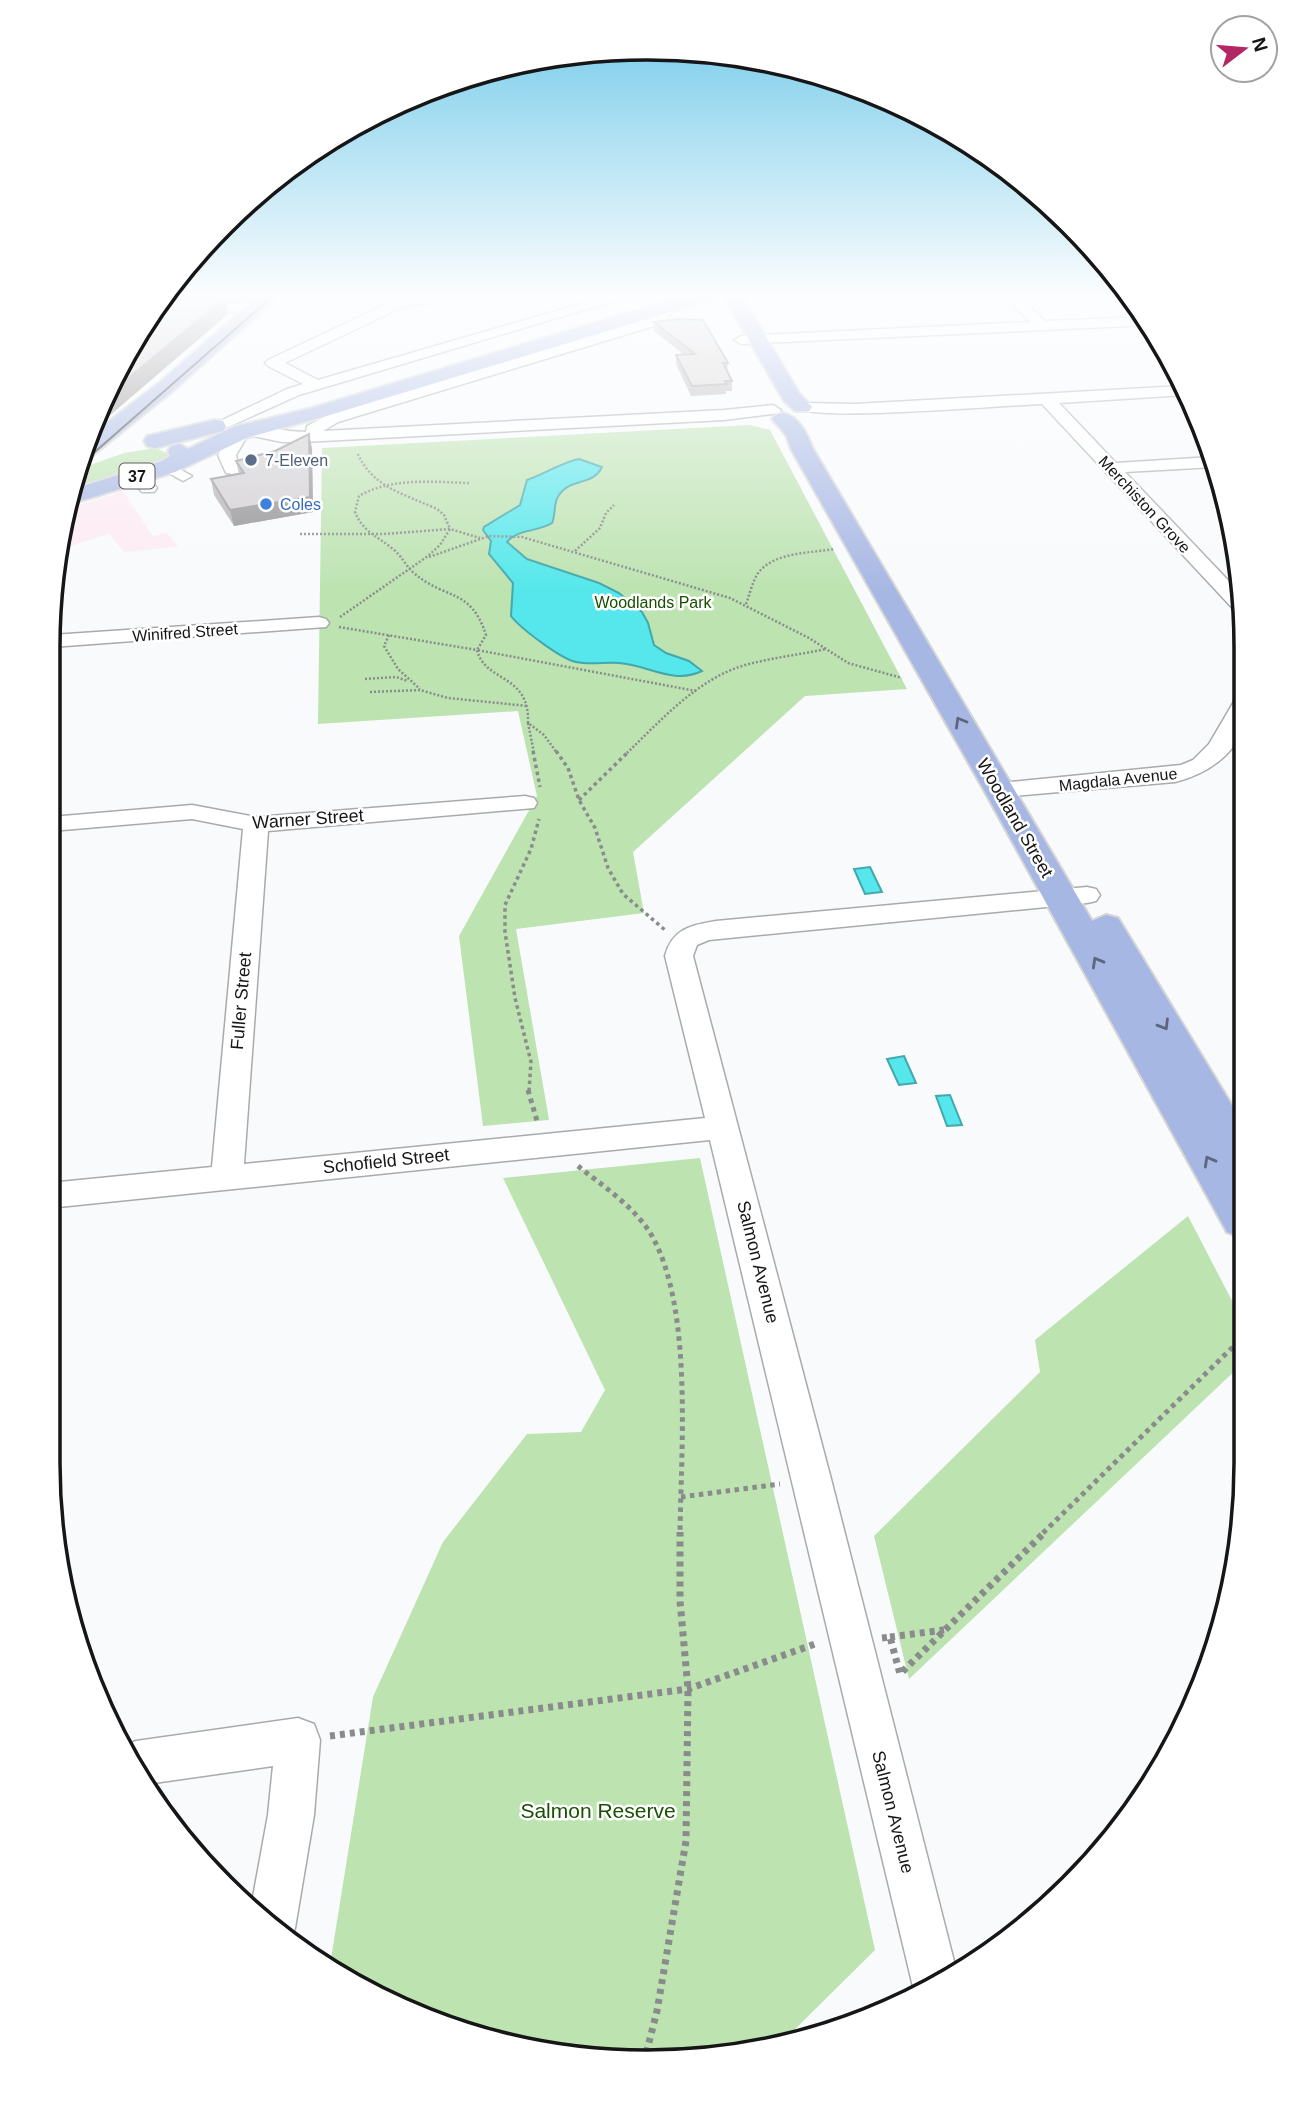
<svg xmlns="http://www.w3.org/2000/svg" width="1293" height="2110" viewBox="0 0 1293 2110" font-family="Arial,sans-serif">
<rect width="100%" height="100%" fill="#f8fafc"/>
<polygon fill="#fdeaf3" points="123,491 153,536 167,533 178,547 124,552 109,534 57,550 68,509"/>
<g fill="#bde3b1">
<polygon points="750,425 770,430 907,689 805,696 633,852 644,913 516,929 549,1120 483,1126 459,936 537,796 518,711 318,724 322,448"/>
<polygon points="155,448 167,453 168,458 159,464 73,491 79,469 124,453"/>
<polygon points="700,1158 875,1950 784,2040 646,2063 454,2031 330,1965 373,1697 443,1542 527,1434 581,1432 605,1390 503,1178"/>
<polygon points="1188,1216 1242,1320 1241,1365 909,1679 874,1536 1040,1372 1035,1340"/>
</g>
<g fill="#55e7eb" stroke="#42a8ab" stroke-width="2">
<path d="M 579,459 L 602,467 C 593,486 570,478 559,495 C 553,503 556,514 552,523 C 538,532 517,529 507,542 L 527,559 L 599,583 L 619,593 L 642,612 L 648,623 L 654,645 L 666,653 L 689,661 L 702,671 C 673,685 649,665 619,663 C 605,662 590,665 576,662 C 561,659 520,628 511,616 L 513,583 L 489,554 L 491,541 L 483,530 L 484,527 L 520,505 L 527,480 C 545,474 560,463 579,459 Z"/>
<polygon points="870,867 882,892 865,894 854,869"/>
<polygon points="904,1056 916,1083 899,1085 887,1059"/>
<polygon points="950,1095 962,1125 947,1126 936,1096"/>
</g>
<g fill="none" stroke-linecap="round" stroke-linejoin="round">
<defs>
<g id="minor">
<polygon points="445,295 433,303 407,305 285,363 318,380 611,295 634,295 299,395 228,427 216,427 214,424 287,389 303,384 268,366 265,363 268,360 399,298"/>
<polygon points="1004,295 1017,295 1045,321 1144,317 1150,325 741,344 734,340 741,336 1030,322"/>
<polygon points="258,303 265,307 263,310 186,314 179,310 186,306"/>
<path d="M 668,303 L 675,307 L 664,323 L 338,422 L 323,431 L 724,410 L 773,405 L 781,410 L 779,413 L 724,420 L 303,442 L 282,442 L 248,435 L 236,455 L 238,463 L 260,459 L 275,452 L 284,457 L 271,467 L 232,474 L 226,473 L 218,455 L 235,428 C 257,423 282,432 306,432 L 307,426 L 326,416 L 654,317 L 663,304 Z"/>
<path d="M 1182,386 L 1186,395 L 1059,403 L 1116,463 L 1211,457 L 1215,467 L 1125,472 L 1243,596 L 1244,615 L 1237,613 L 1042,404 C 1010,405 812,422 798,408 L 806,403 L 855,404 Z"/>
<polygon points="167,462 192,476 183,481 158,467"/>
<path d="M 136,471 C 145,473 152,481 157,488 L 154,492 L 142,492 L 127,476 L 130,472 Z"/>
<polygon points="319,617 326,619 329,623 326,627 52,647 52,635"/>
<path d="M 1244,696 C 1244,705 1246,716 1244,724 C 1236,756 1204,775 1175,782 L 1000,797 L 991,795 L 988,790 L 991,785 L 1000,783 L 1181,765 L 1193,760 L 1209,744 L 1236,698 Z"/>
<path d="M 525,796 L 534,798 L 537,803 L 534,808 L 268,831 L 244,1164 L 705,1118 L 665,956 C 672,929 691,925 716,921 L 1087,887 L 1096,889 L 1100,895 L 1096,901 L 1087,903 L 709,940 L 697,945 L 693,956 L 831,1479 L 956,1969 L 914,1991 L 710,1140 L 49,1208 L 49,1183 L 212,1167 L 243,829 L 192,819 L 51,831 L 51,817 L 192,805 L 256,817 Z"/>
<polygon points="298,1718 314,1724 320,1740 314,1815 295,1928 289,1943 251,1908 268,1815 273,1766 147,1784 126,1745 136,1741"/>
</g>
<g id="major">
<polygon points="260,295 280,295 174,390 92,456 82,457 87,438 160,382"/>
<polygon points="687,295 716,295 713,299 326,416 249,437 175,472 70,504 74,489 162,461 170,456 168,451 171,446 179,444 188,449 233,427 312,408"/>
<polygon points="723,295 741,295 799,393 812,407 809,411 795,411 784,401"/>
<path d="M 783,413 C 800,417 807,434 813,449 L 1092,921 L 1106,915 L 1118,918 L 1242,1122 L 1242,1171 L 1235,1169 L 1242,1182 L 1242,1237 L 1227,1232 L 984,790 L 791,449 L 786,435 L 772,419 L 776,415 Z"/>
<polygon points="215,420 223,421 226,426 223,431 155,448 147,446 144,441 147,436"/>
</g>
</defs>
<use href="#minor" stroke="#a8aaac" stroke-width="3"/>
<use href="#major" stroke="#d5d5d5" stroke-width="4"/>
<g stroke="#8a8b8c" stroke-width="2.5" stroke-dasharray="2 2" stroke-linecap="butt">
<path d="M 469,483 C 433,482 392,477 359,496 L 355,512 C 363,532 377,536 393,549 C 402,556 406,567 415,574 C 446,600 471,588 486,635 L 477,650 L 696,691"/>
<polyline points="300,534 384,534 450,529 480,538"/>
<polyline points="575,551 600,528 606,513 614,505"/>
<polyline points="429,557 489,536 522,537 730,598 809,638 848,663 902,678"/>
<path d="M 746,604 C 750,594 752,581 759,572 C 775,552 811,553 834,549"/>
<path d="M 340,617 L 428,556 L 440,545 L 450,529 L 444,515 L 437,509 C 405,494 372,488 357,452"/>
<path d="M 339,627 L 477,650 C 485,683 530,673 528,723 L 544,735 L 557,753"/>
<polyline points="389,635 384,646 398,669 420,689"/>
<polyline points="365,679 396,677 408,681"/>
<polyline points="370,692 420,690 448,698 528,706"/>
<polyline points="528,723 534,753"/>
<path d="M 627,753 C 660,721 697,680 742,666 C 769,658 798,655 826,649"/>
</g>
<g stroke="#8a8b8c" stroke-width="3.5" stroke-dasharray="3.5 3.5" stroke-linecap="butt">
<polyline points="533,751 540,787"/>
<polyline points="556,751 568,768 579,800 595,828 608,868 623,894 665,930"/>
<polyline points="579,800 629,751"/>
<polyline points="529,1091 531,1062 515,998 505,932 505,905 531,849 539,819"/>
</g>
<g stroke="#8a8b8c" stroke-width="5" stroke-dasharray="4.5 4.5" stroke-linecap="butt">
<polyline points="528,1090 537,1121"/>
<path d="M 578,1166 C 603,1186 636,1208 652,1236 C 693,1309 681,1450 680,1533"/>
<polyline points="681,1497 780,1484"/>
<polyline points="1043,1533 1241,1339"/>
</g>
<g stroke="#8a8b8c" stroke-width="7" stroke-dasharray="5 5" stroke-linecap="butt">
<polyline points="890,1637 944,1630"/>
<polyline points="882,1638 890,1637 900,1674 1045,1532"/>
<polyline points="330,1736 688,1689 818,1643"/>
<polyline points="644,2062 657,2011 686,1841 688,1689 680,1601 680,1532"/>
</g>
<use href="#minor" fill="#fff" fill-rule="evenodd"/>
<use href="#major" fill="#a7b7e4" fill-rule="evenodd"/>
<polyline stroke="#3d3d3e" stroke-width="2" points="80,465 274,295"/>
</g>
<g fill="#b4b1b3">
<polygon points="179,295 250,295 243,301 226,302 228,314 88,434 93,418 179,299"/>
<polygon points="654,322 728,363 727,372 732,381 732,391 726,391 726,394 691,396 676,364 676,355 683,354 654,331"/>
<polygon points="309,434 312,449 313,512 234,526 214,495 211,479 239,474 236,461 275,451"/>
</g>
<g fill="#929092">
<polygon points="242,295 250,295 243,301"/>
<polygon points="225,298 228,314 88,434 93,418 103,399"/>
<polygon points="309,434 312,449 313,512 234,526 230,510"/>
</g>
<g fill="#d1ced0" stroke="#929092" stroke-width="2">
<polygon points="225,298 103,399 161,300"/>
<polygon points="680,319 703,320 728,363 723,363 732,381 725,381 727,384 692,386 676,355 695,354 654,322"/>
<polygon points="309,434 310,497 230,510 211,479 244,473 236,461 275,451"/>
</g>
<defs><path id="oneway-chevron" d="M-2-3.5L2.5 0L-2 3.5" fill="none" stroke-width="1.6" stroke-linecap="round" stroke-linejoin="round" transform="scale(1.75)"/></defs>
<g stroke="#5e667e">
<use href="#oneway-chevron" transform="translate(960 722) rotate(-120)"/>
<use href="#oneway-chevron" transform="translate(1097 962) rotate(-119)"/>
<use href="#oneway-chevron" transform="translate(1164 1025) rotate(59)"/>
<use href="#oneway-chevron" transform="translate(1209 1161) rotate(-119)"/>
</g>
<linearGradient id="sky" x2="0" y2="1"><stop stop-color="#6dc8e9"/><stop offset="0.5" stop-color="#fcfdfe"/><stop offset="1" stop-color="#fcfdfe" stop-opacity="0"/></linearGradient>
<rect width="1293" height="591" fill="url(#sky)"/>
<circle fill="#5c6f8a" stroke="#fff" stroke-width="2.5" cx="251" cy="460" r="7"/>
<circle fill="#3f7fe0" stroke="#fff" stroke-width="2.5" cx="266" cy="504" r="7"/>
<g text-anchor="middle" stroke-width="5" stroke-linejoin="round" paint-order="stroke">
<g font-size="16" fill="#4e5e75" stroke="#fff" text-anchor="start">
<text x="265" y="466">7-Eleven</text>
</g>
<rect fill="#fff" stroke="#5c5c5d" stroke-width="2" x="119.5" y="463.5" width="35" height="25" rx="5"/>
<g font-size="16" font-weight="bold" fill="#161617">
<text x="137" y="482">37</text>
</g>
<g font-size="16" fill="#366cbe" stroke="#fff" text-anchor="start">
<text x="280" y="510">Coles</text>
</g>
<g font-size="16" fill="#161617" stroke="#fff">
<text transform="translate(1145 504) rotate(47)" y="6">Merchiston Grove</text>
<text transform="translate(185 632) rotate(-4)" y="6">Winifred Street</text>
<text transform="translate(1118 779) rotate(-6)" y="6">Magdala Avenue</text>
</g>
<g font-size="16" fill="#185000" stroke="#fff">
<text x="653" y="608">Woodlands Park</text>
</g>
<g font-size="18" fill="#161617" stroke="#fff">
<text transform="translate(1015 818) rotate(60)" y="6">Woodland Street</text>
<text transform="translate(308 819) rotate(-4)" y="6">Warner Street</text>
<text transform="translate(241 1001) rotate(-85)" y="6">Fuller Street</text>
<text transform="translate(386 1161) rotate(-6)" y="6">Schofield Street</text>
<text transform="translate(758 1262) rotate(76)" y="6">Salmon Avenue</text>
<text transform="translate(893 1812) rotate(76)" y="6">Salmon Avenue</text>
</g>
<g font-size="21" fill="#185000" stroke="#fff">
<text x="598" y="1818">Salmon Reserve</text>
</g>
</g>
<path d="M0 0H1293V2110H0ZM647 60H647A587 587 0 0 1 1234 647V1463A587 587 0 0 1 647 2050H647A587 587 0 0 1 60 1463V647A587 587 0 0 1 647 60Z" fill="#fff" fill-rule="evenodd"/>
<path fill="none" stroke="#161617" stroke-width="3.5" d="M647 60H647A587 587 0 0 1 1234 647V1463A587 587 0 0 1 647 2050H647A587 587 0 0 1 60 1463V647A587 587 0 0 1 647 60Z"/>
<g transform="translate(1244 49) rotate(74)"><circle r="33" fill="#ffffff" stroke="#a2a2a2" stroke-width="2"/>
<path d="M0-5L12 26L0 18L-12 26Z" fill="#b22764"/>
<text y="-10" font-size="19" font-weight="bold" text-anchor="middle" fill="#161617">N</text>
</g>
</svg>
